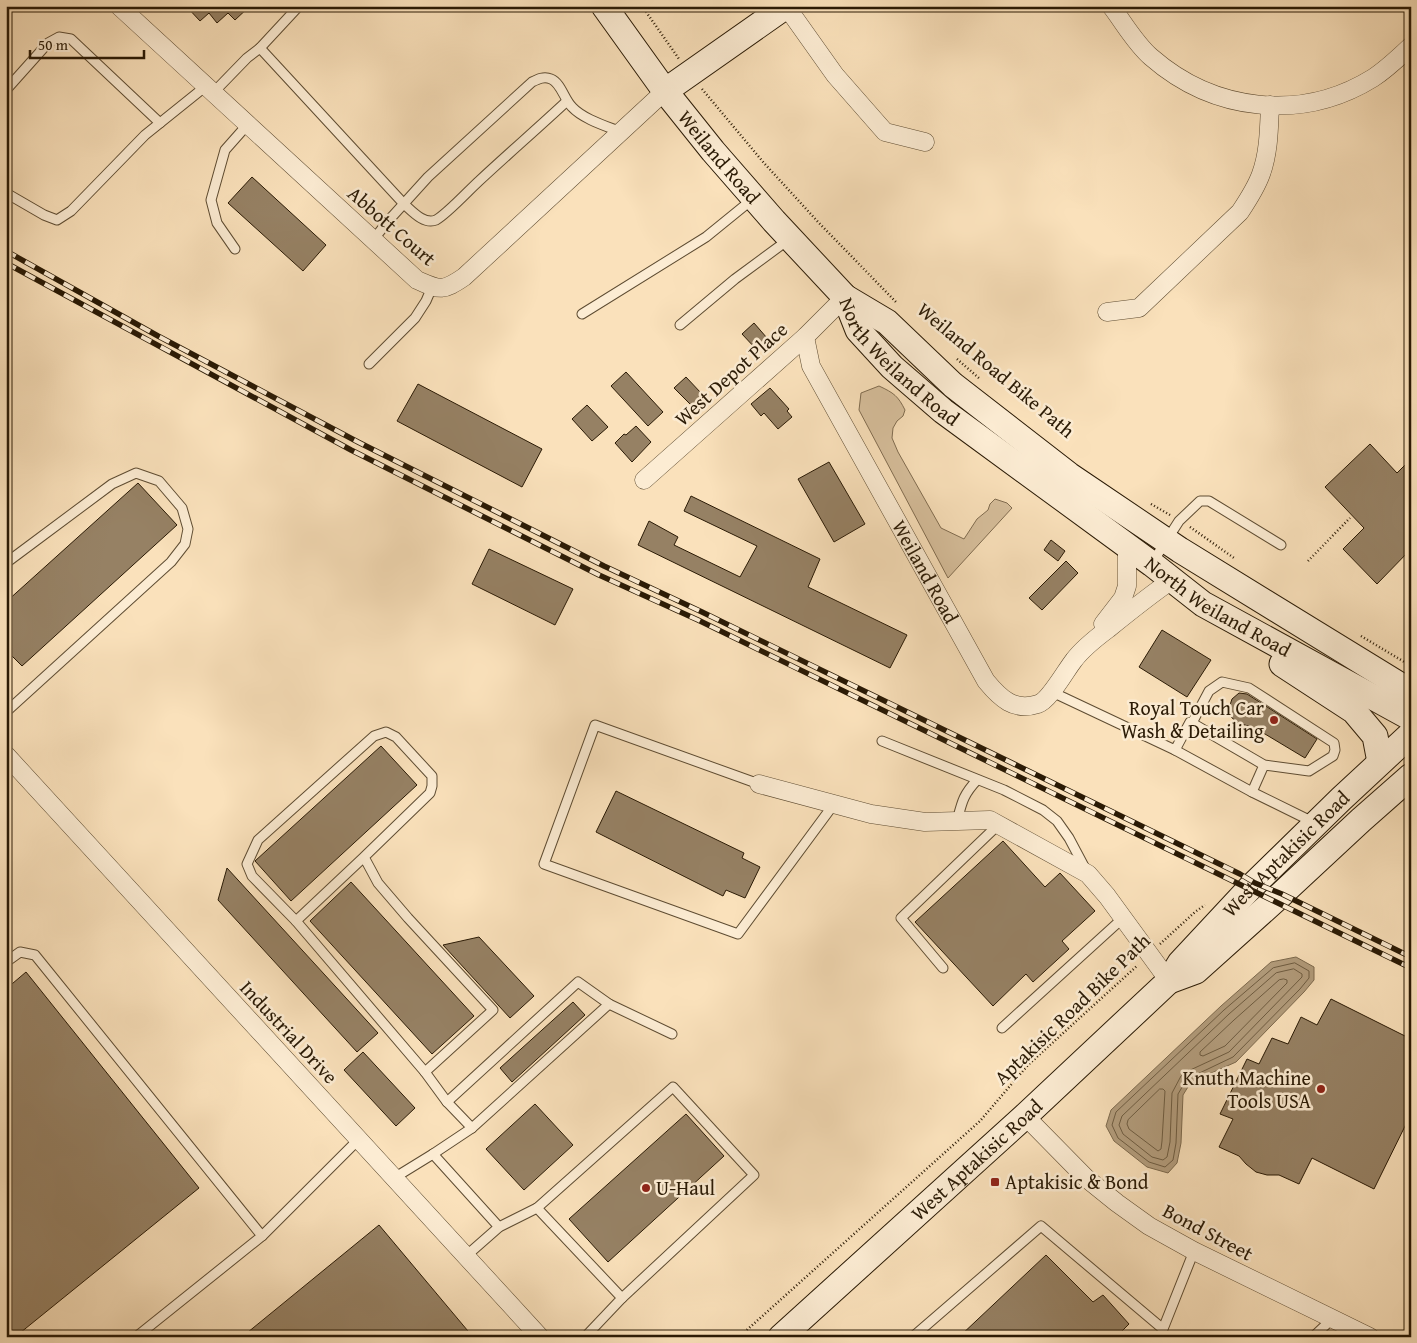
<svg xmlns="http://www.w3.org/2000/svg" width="1417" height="1343" viewBox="0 0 1417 1343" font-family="'Gentium Book Plus',serif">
<rect width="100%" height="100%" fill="#fae1bb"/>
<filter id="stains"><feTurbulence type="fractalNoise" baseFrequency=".004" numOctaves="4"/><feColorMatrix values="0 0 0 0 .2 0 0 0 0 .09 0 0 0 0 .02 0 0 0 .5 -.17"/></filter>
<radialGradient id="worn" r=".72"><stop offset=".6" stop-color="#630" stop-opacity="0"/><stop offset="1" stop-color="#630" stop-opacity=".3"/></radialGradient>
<path fill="#d7bf9c" stroke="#806c50" d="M 879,386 C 894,393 898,396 905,410 L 903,416 L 897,421 L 893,428 L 892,438 L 898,452 L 941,528 L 964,539 L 977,519 L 988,510 L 990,504 L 995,499 L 1007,503 L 1012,508 L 948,578 L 859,410 L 861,393 Z"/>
<polygon fill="#b39d7d" stroke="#7c694d" points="1296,957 1314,967 1314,980 1304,992 1236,1062 1191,1082 1183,1095 1181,1143 1177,1163 1168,1173 1147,1167 1114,1141 1106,1126 1111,1110 1221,1006 1271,962"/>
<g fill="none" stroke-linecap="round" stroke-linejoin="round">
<g stroke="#6e5c41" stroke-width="1">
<polygon points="1295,963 1309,971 1309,978 1300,989 1233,1057 1187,1079 1178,1094 1176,1143 1173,1160 1165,1167 1149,1162 1118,1138 1112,1125 1116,1112 1224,1010 1273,968"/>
<polygon points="1294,969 1302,974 1302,977 1229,1052 1186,1072 1181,1076 1172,1093 1170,1142 1167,1157 1163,1160 1152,1157 1123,1134 1119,1125 1122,1116 1229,1014 1276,973"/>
<polygon points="1284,979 1287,980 1287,983 1225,1046 1203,1056 1200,1055 1200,1052 1234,1020 1279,980"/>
<polygon points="1160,1089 1163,1089 1165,1091 1162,1141 1161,1149 1158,1151 1129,1129 1127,1124 1128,1120"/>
</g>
</g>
<g fill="#968164" stroke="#2a1a05">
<polygon points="186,6 250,6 235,20 228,13 217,23 209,13 200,21"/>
<polygon points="252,177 326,245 303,271 228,203"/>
<polygon points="754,323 767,338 756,349 742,334"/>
<polygon points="626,372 663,412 648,426 611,386"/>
<polygon points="686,377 701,393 699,394 702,397 692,406 674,388"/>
<polygon points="418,384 542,449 522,487 397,421"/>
<polygon points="770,388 789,409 787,411 792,417 778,429 764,413 761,416 751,404"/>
<polygon points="587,405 608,427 592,441 572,419"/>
<polygon points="636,426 651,442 632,462 615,443 624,434 626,435"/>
<polygon points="1370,444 1397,473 1411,459 1411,549 1377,584 1343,549 1364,528 1325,487"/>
<polygon points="829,462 865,524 834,542 798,479"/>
<polygon points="138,483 177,525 22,666 6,650 6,602"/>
<polygon points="691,496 820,559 808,587 907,635 890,668 638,545 649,521 678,537 674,545 740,577 757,546 684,511"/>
<polygon points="1051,540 1065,551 1058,561 1044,550"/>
<polygon points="489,549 573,589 555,625 472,584"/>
<polygon points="1066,561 1078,573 1042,610 1029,598"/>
<polygon points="1162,630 1211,660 1187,697 1139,667"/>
<polygon points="1239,693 1247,694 1317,739 1305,758 1255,728 1238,723 1231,717 1229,708 1232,699"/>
<polygon points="381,746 417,785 291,901 255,861"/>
<polygon points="616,791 744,853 742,858 760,867 745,898 726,890 723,896 596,832"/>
<polygon points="1003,841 1045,887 1060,873 1095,911 1062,941 1069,949 1033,982 1026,974 993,1006 915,922"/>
<polygon points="227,868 378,1033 357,1052 218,900"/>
<polygon points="351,882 474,1016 432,1054 310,921"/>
<polygon points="479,937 534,996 510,1018 443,945"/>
<polygon points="26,972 199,1188 15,1337 6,1337 6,989"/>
<polygon points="1331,999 1411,1039 1411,1114 1374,1189 1312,1158 1299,1184 1279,1175 1267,1175 1256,1172 1246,1164 1239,1156 1219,1147 1233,1119 1220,1114 1247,1059 1259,1064 1272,1038 1288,1044 1301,1017 1317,1025"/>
<polygon points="573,1002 585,1015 512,1082 500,1068"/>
<polygon points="363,1052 415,1108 396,1126 344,1070"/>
<polygon points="535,1104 573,1145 524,1190 486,1149"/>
<polygon points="686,1114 724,1156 608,1262 569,1219"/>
<polygon points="379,1225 473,1337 242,1337"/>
<polygon points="1046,1255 1093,1302 1103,1295 1129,1324 1116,1337 959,1337"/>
</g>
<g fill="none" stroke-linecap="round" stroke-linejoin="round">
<defs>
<g id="lane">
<polyline points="260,48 299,6"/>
<polyline points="6,90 48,43 59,37 71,39 160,123"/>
<path d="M 213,93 L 247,58 L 260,48 L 404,204 C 412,211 424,225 436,220 C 447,214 469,190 479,181 C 508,154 538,128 567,101"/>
<polyline points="6,193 44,215 57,220 71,211 145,135 206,86"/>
<path d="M 373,240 L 389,220 L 428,177 L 532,82 C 538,79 544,76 551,79 C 561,83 564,99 572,107 C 583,119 606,126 621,132"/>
<polyline points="235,249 217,223 211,200 225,150 248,124"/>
<polyline points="582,314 706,237 754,198"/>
<polyline points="680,325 735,279 788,240"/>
<polyline points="369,364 415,318 426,301 432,287"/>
<polyline points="6,563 112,484 136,473 159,481 182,508 188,529 185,544 171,562 6,712"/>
<polyline points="1152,563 1179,521 1200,501 1209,501 1281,545"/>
<polyline points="1052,692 1175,750 1190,722 1192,723 1264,765 1309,771 1333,756 1335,750 1334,743 1249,688 1222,682 1209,691 1192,723"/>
<polyline points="882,741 1004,790 1043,810 1057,821 1069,838 1086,870"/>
<polyline points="1175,750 1252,792 1313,822"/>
<polyline points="759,784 595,725 544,864 738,934 834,804"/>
<polyline points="1252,792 1264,765"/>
<path d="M 957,821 C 962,802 963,795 977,780"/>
<polyline points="364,857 296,921 252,876 247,864 258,840 374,736 386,732 396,737 432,776 432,786 430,793 364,857 378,883 408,918 493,1010 425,1072 447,1102"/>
<polyline points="296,921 425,1072"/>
<polyline points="6,962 20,952 35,955 262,1236"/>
<polyline points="943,968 901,918 998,825"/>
<polyline points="1002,1028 1123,918"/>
<polyline points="472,1128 447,1102 578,982 609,1004"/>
<polyline points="433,1154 472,1128 609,1004 672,1034"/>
<polyline points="394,1178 433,1154 499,1227"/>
<polyline points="537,1208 673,1087 754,1175 622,1298"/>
<polyline points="466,1256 499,1227 537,1208 622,1298 585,1337"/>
<polyline points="915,1335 1041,1226 1163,1329 1194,1251"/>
<polyline points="136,1337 262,1236 359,1139"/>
<polyline points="1313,1337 1332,1319"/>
</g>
<g id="street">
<path d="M 119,6 L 417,280 C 440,290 442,292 464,277 L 665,91"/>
<polyline points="786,6 835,75 885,132 925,142"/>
<path d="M 1111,6 C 1124,23 1135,43 1151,57 C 1214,112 1302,122 1373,78 C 1387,69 1399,57 1411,46"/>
<path d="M 1107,312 L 1139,308 L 1240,212 C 1248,200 1256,188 1261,174 C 1269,152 1269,128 1270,105"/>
<path id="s1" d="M 805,337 L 811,366 L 986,681 C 1000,698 1014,712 1038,704 C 1049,701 1066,670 1074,660 C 1083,648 1096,638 1108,629 C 1129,612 1150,595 1172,580"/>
<polyline points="644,480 805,337 845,297"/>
<polyline points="1103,624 1123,598 1127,586 1127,546"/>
<polyline points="6,755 540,1337"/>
<polyline points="759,784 871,814 925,822 990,820 1088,874 1107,896 1169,981"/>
<polyline points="1025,1116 1086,1178 1117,1203 1149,1226 1194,1251 1370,1337"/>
</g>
<g id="secondary">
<path id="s2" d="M 604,6 L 665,91 L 713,151 L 774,221 L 845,297 L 887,322 L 953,385 L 1069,475 L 1180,550 L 1411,692"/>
<polyline points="665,91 786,6"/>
<path id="s3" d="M 845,297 L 858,330 L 892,367 L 943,411 L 1152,564 L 1203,604 L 1411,718"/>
<polyline points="1282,664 1354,711 1375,736 1380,762"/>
<polyline points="1169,981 1196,971 1274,901 1361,820 1411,776"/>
<path id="s4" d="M 781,1337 L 1025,1116 L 1169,981 L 1180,963 L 1249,889 L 1341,799 L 1411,734"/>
</g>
</defs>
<use href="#lane" stroke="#5e4c32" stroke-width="11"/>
<use href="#street" stroke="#5e4c32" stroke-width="19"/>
<use href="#secondary" stroke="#2a1a05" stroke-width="27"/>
<g stroke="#2a1a05" stroke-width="2.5" stroke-dasharray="1 2.5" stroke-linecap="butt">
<polyline points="642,6 679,59"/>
<polyline points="702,89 764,163 819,223 897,303"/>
<polyline points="957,359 980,379"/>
<polyline points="1151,504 1170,515"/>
<polyline points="1190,527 1234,558"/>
<polyline points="1308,561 1350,518"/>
<polyline points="1361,636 1411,666"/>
<polyline points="1160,944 1195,912 1205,905"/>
<polyline points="739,1337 980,1121 1028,1065 1138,965"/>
</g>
<use href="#lane" stroke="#fcecd3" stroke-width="9"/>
<use href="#street" stroke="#fcecd3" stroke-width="18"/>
<use href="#secondary" stroke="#fcecd3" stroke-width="25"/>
<defs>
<g id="rail">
<polyline points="6,251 158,336 358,442 604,566 702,612 1240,874 1255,883 1282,894 1411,957"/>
<polyline points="6,263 351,450 599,575 698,620 1411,968"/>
</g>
</defs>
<use href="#rail" stroke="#2a1a05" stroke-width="5.5"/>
<use href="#rail" stroke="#fcecd3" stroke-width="4" stroke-dasharray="11" stroke-linecap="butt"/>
</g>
<g fill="#8f2418" stroke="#fcecd3" stroke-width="2">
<circle cx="1274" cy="720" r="5"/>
<circle cx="1321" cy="1089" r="5"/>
<rect x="990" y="1177" width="10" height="10" rx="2.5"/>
<circle cx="646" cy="1188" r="5"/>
</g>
<g text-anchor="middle" stroke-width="5" stroke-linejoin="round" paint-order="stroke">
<g font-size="20" fill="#2a1a05" stroke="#fcecd3">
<text dy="7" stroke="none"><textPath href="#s2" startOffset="190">Weiland Road</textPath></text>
<text transform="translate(392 226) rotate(41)" y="7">Abbott Court</text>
<text dy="7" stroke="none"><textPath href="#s3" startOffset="86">North Weiland Road</textPath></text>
<text transform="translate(996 370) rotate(40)" y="7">Weiland Road Bike Path</text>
<text transform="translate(731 374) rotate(-42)" y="7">West Depot Place</text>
<text dy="7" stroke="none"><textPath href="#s1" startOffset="265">Weiland Road</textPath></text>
<text dy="7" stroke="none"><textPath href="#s3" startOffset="491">North Weiland Road</textPath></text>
<text dy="7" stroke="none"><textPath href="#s4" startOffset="700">West Aptakisic Road</textPath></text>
<text transform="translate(1072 1009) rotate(-44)" y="7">Aptakisic Road Bike Path</text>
<text transform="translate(289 1032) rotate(47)" y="7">Industrial Drive</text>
<text dy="7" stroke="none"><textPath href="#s4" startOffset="264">West Aptakisic Road</textPath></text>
<text transform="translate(1208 1232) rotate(28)" y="7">Bond Street</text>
</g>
<g font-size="20" fill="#2a1a05" stroke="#fcecd3" text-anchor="end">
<text x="1264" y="715">Royal Touch Car<tspan x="1264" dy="23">Wash &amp; Detailing</tspan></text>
<text x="1311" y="1085">Knuth Machine<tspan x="1311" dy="23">Tools USA</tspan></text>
<text x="1005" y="1189" text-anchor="start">Aptakisic &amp; Bond</text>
<text x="656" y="1195" text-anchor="start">U-Haul</text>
</g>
</g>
<rect width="1417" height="1343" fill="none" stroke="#fae1bb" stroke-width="25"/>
<rect x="8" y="8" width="1402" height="1328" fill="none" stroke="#2a1a05" stroke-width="2.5"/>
<rect x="12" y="12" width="1392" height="1318" fill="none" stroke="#2a1a05"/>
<path d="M30 50v8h114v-8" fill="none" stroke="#2a1a05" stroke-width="2.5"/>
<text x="38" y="50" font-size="15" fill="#2a1a05" stroke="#fcecd3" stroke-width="4" paint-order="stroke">50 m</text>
<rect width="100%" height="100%" filter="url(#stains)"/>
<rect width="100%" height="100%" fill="url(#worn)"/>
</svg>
